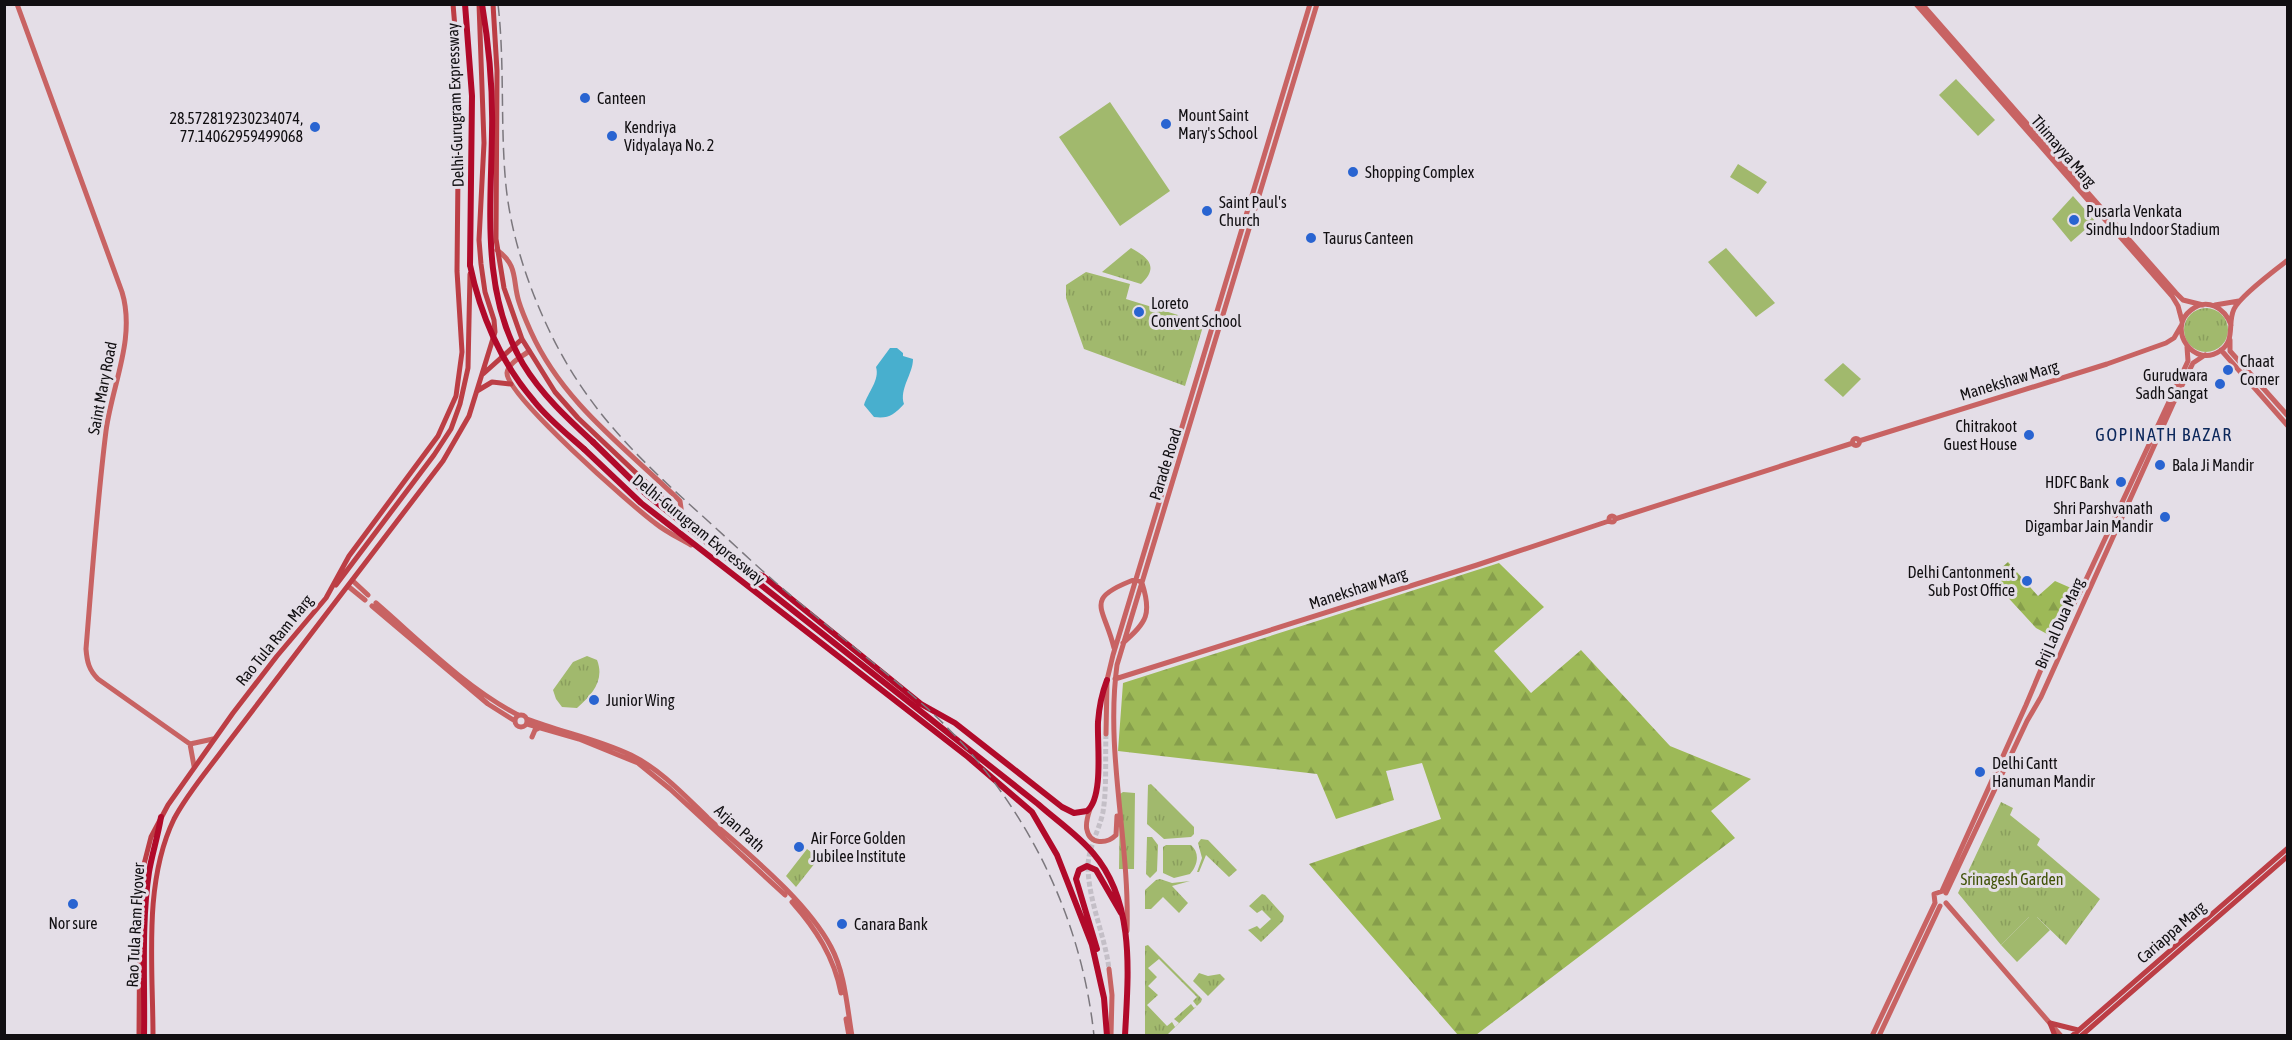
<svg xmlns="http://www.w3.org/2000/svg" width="2292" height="1040" font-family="'Asap Condensed',sans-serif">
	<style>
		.grass { fill: url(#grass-tufts); fill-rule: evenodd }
		.forest { fill: url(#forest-firs) }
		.garden { fill: #a1b96d }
		.water { fill: #48afce }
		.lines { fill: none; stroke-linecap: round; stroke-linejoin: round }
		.secondary-tunnel { stroke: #c4bfc7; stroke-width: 5; stroke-dasharray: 5 2.5; stroke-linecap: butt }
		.secondary { stroke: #c86363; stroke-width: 5 }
		.primary { stroke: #bc3e45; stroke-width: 5 }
		.highway { stroke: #b10a2a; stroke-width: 6 }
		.rail { stroke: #7b777d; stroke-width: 1.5; stroke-dasharray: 12 6; stroke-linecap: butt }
		.highway-bridge { stroke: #b10a2a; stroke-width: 6 }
		.poi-dot { fill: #2964d1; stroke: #e4dee7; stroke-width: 2 }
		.labels { text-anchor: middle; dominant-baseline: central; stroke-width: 6; stroke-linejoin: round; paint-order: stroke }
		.poi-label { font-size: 16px; fill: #110f12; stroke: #e4dee7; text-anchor: start }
		.street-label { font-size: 16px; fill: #110f12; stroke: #e4dee7 }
		.park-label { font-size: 16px; fill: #405207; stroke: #e4dee7 }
		.neighbourhood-label { font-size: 18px; letter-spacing: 1.5px; fill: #0b275b; stroke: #e4dee7 }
	</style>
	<defs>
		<pattern id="grass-tufts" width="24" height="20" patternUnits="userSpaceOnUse" patternTransform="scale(1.5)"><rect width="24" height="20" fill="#a1b96d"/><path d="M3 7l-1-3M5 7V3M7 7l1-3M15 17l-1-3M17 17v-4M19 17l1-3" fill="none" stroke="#8a9e5d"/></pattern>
		<pattern id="forest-firs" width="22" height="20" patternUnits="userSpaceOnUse" patternTransform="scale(1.5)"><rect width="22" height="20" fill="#9db957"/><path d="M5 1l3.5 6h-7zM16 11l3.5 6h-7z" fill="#869e4b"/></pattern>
	</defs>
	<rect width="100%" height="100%" fill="#e4dee7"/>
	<path class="grass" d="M1131,248C1149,258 1159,267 1141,284L1102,272Z
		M1086,272L1130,284L1126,299L1204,323L1185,386L1084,349L1066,298V285Z
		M2184 330a22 22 0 1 1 44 0a22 22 0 1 1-44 0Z
		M587,656L597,660C605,680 592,695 577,708L562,707L556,699L553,690L573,662Z
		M1151,784L1194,827V834L1191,837L1164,839L1147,824L1148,785Z
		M1123,792L1135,793L1134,869H1119L1120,794Z
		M2001,802L2013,808L2010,815L2040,839L2037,845L2100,899L2066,945L2037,917H2029L2001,945L1958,893Z
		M1147,837H1152L1158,845L1157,871L1150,878L1146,874Z
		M1201,839L1208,840L1237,870L1229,877L1206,855L1199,872H1197L1202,858L1198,843Z
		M1166,845H1191C1200,853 1198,865 1190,874L1174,878L1163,873V847Z
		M807,849L819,858L796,887L786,876Z
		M1160,879L1172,883L1190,881L1172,886L1188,903L1179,913L1163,897L1151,909H1145V890L1156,880Z
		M1262,894L1265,895L1284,916L1283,921L1261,942L1248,930L1257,926L1260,929L1271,919L1262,910L1257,913L1249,906Z
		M1148,945L1202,999L1201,1002L1167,1035H1145V946ZM1159,959L1197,997L1193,1001L1197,1006L1194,1008L1191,1004L1174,1019L1179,1023L1175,1027L1172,1022L1167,1026L1147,1005L1158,995L1148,986L1157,977L1148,968Z
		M1199,973L1208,976L1220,974L1225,979L1208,996L1193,981Z"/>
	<path class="forest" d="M2008,562L2038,596L2055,581L2071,588L2049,635L2036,628L1990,578Z
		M1499,563L1544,607L1494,651L1531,693L1581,650L1670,746L1751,779L1711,811L1735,838L1476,1035H1458L1309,864L1441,819L1422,763L1386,771L1394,800L1336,819L1317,774L1118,751L1123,683Z"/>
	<path class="garden" d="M1956,79L1995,120L1978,136L1939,95Z
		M1110,102L1170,191L1120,226L1059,137Z
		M1738,164L1767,182L1758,194L1730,177Z
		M2073,196L2095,221L2071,242L2052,219Z
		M1726,248L1775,303L1756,317L1708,262Z
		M1843,363L1861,379L1843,397L1824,380Z
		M2029,917H2037L2050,930L2017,962L2001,945Z"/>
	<path class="water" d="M890,348H897L903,353V356L913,359C913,374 899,389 904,404C894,415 888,419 874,417L864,405C868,392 880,380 876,367Z"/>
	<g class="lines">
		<path class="secondary-tunnel" d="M1106,734C1105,760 1107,787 1103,812C1099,831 1089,846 1088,865C1088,901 1105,935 1109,969"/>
		<path class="secondary" d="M17,4L122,292C136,338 112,385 106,431C97,503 92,576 86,649C87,662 89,670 98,679L190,744L194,766
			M1916,4L2172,296L2178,306L2182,321
			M1922,4L2176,293L2183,300L2203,305
			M497,250C519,266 512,280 519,302C522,312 527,323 531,332C562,401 623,446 676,497L680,501L682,515
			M2215,305L2239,301
			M2231,325C2225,308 2207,297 2191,310C2166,329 2194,369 2220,351C2236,340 2227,324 2234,309C2240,296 2275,270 2288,260
			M2230,340V351L2288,416
			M2221,350L2288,426
			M529,351C522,357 508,363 507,373C507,396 632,506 655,523C666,532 679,538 691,545
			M1852.5 442a3.5 3.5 0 1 1 7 0a3.5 3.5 0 1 1-7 0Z
			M1859,441L2107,364L2166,343L2174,338L2181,326
			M1609 519a3 3 0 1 1 6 0a3 3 0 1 1-6 0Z
			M1615,519L1853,443
			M353,581L368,595
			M349,587L365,600
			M376,603C421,642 465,687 518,715
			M372,606L488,704L515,721
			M1114,648C1104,606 1082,599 1136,579L1142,583C1152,614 1147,622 1123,643
			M1115,679L1477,565L1609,521
			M515 721a6 6 0 1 1 12 0a6 6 0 1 1-12 0Z
			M527,719C561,732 598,739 631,755C660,769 685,796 708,818C748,854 806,900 831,947C845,973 847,1007 852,1036
			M527,724L579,739L638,763L670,789L785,895
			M1106,734L1107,680L1113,655L1310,4
			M532,737L535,730L539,728
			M190,744L213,739
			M1090,809C1088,815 1085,824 1087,830C1090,845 1107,844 1116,835L1117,816
			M1942,891L2026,705L2045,660L2083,586L2188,361L2187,347
			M1946,893L2027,721L2041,697L2173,404L2193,363L2205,355
			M792,902C816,929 834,957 841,993
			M1935,903L1934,894L1943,891
			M1946,903L2061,1036
			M1127,931C1130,842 1105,753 1117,665L1317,4
			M1109,969L1112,995L1111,1036
			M846,1019L849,1036
			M1872,1036L1935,903
			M1879,1036L1940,906"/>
		<path class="primary" d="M493,4L497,71L496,239L504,288L522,339L555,392L578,418L706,539
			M483,374L522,339
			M477,391L492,382L511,384
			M336,585L434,455L451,429L460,404L468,368L470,274
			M2050,1023L2078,1030
			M2050,1023L2055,1036
			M139,1036L140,893L142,872L151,837L168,805L233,713L277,656L326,598L349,556L438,436L456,396L462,352L457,271L459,76L453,4
			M153,1036C153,966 143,883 174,819C187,794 207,771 224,748L443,461L469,416L495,332L494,320L485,292L481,264L479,240L484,143L479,4
			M2072,1036L2288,848
			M2081,1036L2288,856"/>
		<path class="highway" d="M465,4L472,96L470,265
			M593,442L647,495L1038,804C1056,820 1078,835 1093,853C1136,903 1128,975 1125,1036
			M584,449L641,503L968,757L1032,812L1057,855L1092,945L1104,998L1107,1036
			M744,568L763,576L921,704L955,723L1062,807L1074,813L1087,811C1104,797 1097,743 1098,722C1099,708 1102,693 1107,680
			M1097,949L1076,879L1079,870L1087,866L1096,870L1121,913
			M144,1036C145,982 141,925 149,872C152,854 158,836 161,817"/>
		<path class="rail" d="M498,4C505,65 500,126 506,186C511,235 528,286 549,330C588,412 641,461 708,521C739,549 769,578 801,604C843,639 886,672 927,708C1020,793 1081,910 1094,1036"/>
		<path class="highway-bridge" d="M482,4C489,46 493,89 492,132C491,210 481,293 523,364C541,394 567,418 593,442
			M470,265C480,314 501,363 534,401C548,419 567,434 584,449"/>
	</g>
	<g class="poi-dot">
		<circle cx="585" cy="98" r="6"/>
		<circle cx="1166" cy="124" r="6"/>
		<circle cx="315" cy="127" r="6"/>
		<circle cx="612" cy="136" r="6"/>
		<circle cx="1353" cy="172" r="6"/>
		<circle cx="1207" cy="211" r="6"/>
		<circle cx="2074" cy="220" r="6"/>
		<circle cx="1311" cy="238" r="6"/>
		<circle cx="1139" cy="312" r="6"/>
		<circle cx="2228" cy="370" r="6"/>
		<circle cx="2220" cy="384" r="6"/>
		<circle cx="2029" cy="435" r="6"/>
		<circle cx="2160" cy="465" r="6"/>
		<circle cx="2121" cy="482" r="6"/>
		<circle cx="2165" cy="517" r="6"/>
		<circle cx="2027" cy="581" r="6"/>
		<circle cx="594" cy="700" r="6"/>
		<circle cx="1980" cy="772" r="6"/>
		<circle cx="799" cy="847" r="6"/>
		<circle cx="73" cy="904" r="6"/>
		<circle cx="842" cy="924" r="6"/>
	</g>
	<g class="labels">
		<g class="poi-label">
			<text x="597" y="98">Canteen</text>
			<text x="1178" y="115">Mount Saint<tspan x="1178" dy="18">Mary's School</tspan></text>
			<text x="303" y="118" text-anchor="end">28.572819230234074,<tspan x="303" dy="18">77.14062959499068</tspan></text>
			<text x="624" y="127">Kendriya<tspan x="624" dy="18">Vidyalaya No. 2</tspan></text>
			<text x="1365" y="172">Shopping Complex</text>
			<text x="1219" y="202">Saint Paul's<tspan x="1219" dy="18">Church</tspan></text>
			<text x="2086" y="211">Pusarla Venkata<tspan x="2086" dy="18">Sindhu Indoor Stadium</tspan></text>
			<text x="1323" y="238">Taurus Canteen</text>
			<text x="1151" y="303">Loreto<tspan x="1151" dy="18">Convent School</tspan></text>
			<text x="2240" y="361">Chaat<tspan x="2240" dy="18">Corner</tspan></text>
			<text x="2208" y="375" text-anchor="end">Gurudwara<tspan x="2208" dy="18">Sadh Sangat</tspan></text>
			<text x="2017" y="426" text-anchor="end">Chitrakoot<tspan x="2017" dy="18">Guest House</tspan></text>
			<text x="2172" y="465">Bala Ji Mandir</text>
			<text x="2109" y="482" text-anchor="end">HDFC Bank</text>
			<text x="2153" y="508" text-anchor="end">Shri Parshvanath<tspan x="2153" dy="18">Digambar Jain Mandir</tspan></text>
			<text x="2015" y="572" text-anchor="end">Delhi Cantonment<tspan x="2015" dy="18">Sub Post Office</tspan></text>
			<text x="606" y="700">Junior Wing</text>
			<text x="1992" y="763">Delhi Cantt<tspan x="1992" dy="18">Hanuman Mandir</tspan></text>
			<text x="811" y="838">Air Force Golden<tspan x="811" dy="18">Jubilee Institute</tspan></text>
			<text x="73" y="923" text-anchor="middle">Nor sure</text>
			<text x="854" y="924">Canara Bank</text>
		</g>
		<g class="street-label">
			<text transform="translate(455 105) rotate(-92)">Delhi-Gurugram Expressway</text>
			<text transform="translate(2064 151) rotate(49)">Thimayya Marg</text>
			<text transform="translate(2009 380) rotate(-17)">Manekshaw Marg</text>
			<text transform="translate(102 388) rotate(-79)">Saint Mary Road</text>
			<text transform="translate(1165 464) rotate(-73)">Parade Road</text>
			<text transform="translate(699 529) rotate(39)">Delhi-Gurugram Expressway</text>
			<text transform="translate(1358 588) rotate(-18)">Manekshaw Marg</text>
			<text transform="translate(2059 623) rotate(-66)">Brij Lal Dua Marg</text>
			<text transform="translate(274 640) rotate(-51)">Rao Tula Ram Marg</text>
			<text transform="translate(740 828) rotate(42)">Arjan Path</text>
			<text transform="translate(135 925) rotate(-87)">Rao Tula Ram Flyover</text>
			<text transform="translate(2171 932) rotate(-41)">Cariappa Marg</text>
		</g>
		<g class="park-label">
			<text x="2012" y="879">Srinagesh Garden</text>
		</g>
		<g class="neighbourhood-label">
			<text x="2164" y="434">GOPINATH BAZAR</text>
		</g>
	</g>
	<rect width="2292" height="1040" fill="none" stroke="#110f12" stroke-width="12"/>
</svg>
